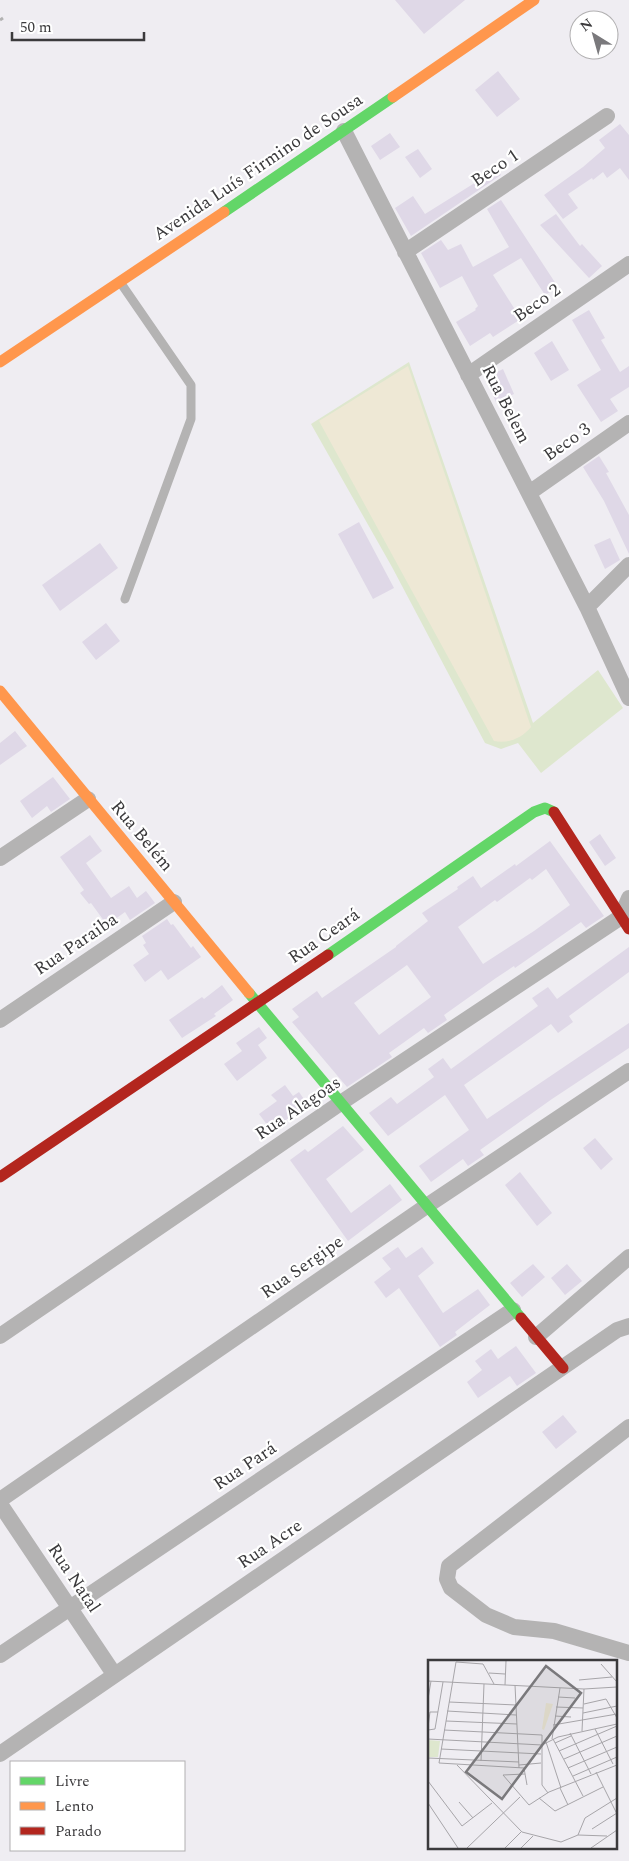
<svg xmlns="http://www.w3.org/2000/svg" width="629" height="1861" font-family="Spectral,serif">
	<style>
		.green { fill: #dee7ce }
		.sand { fill: #eee8d5 }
		.building { fill: #dfd8e7; fill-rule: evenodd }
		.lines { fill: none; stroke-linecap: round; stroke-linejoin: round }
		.path { stroke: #b2b2b2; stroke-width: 3; stroke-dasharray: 5 2.5; stroke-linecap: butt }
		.lane { stroke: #b4b3b3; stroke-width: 9 }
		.street { stroke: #b4b3b3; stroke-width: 16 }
		.fast { stroke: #63d668; stroke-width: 11 }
		.slow { stroke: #ff974d; stroke-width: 11 }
		.jam { stroke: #b3261e; stroke-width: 11 }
		.labels { text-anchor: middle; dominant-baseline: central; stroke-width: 4.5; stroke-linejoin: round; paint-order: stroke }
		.street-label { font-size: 18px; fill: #3b3a3c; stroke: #fff }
		.inset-road { fill: none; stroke: #a7a5a9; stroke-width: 1 }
		.view { fill: #7a797c; fill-opacity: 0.15; stroke: #7a797c; stroke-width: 2.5 }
		.inset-edge { fill: none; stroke: #3b3a3c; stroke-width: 2.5 }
	</style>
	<rect width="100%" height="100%" fill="#efedf2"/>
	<path class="green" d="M409,362L533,723L598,670L623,708L541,773L518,743L501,749L485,743L392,567L311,424Z"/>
	<path class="sand" d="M408,366L531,727C522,738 508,744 494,741L319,421Z"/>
	<path class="building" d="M395,0H465L424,34Z
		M498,71L520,99L497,117L475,90Z
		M620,124L629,135V180L620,168L607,178L603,172L593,180L592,178L568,194L578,208L563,219L544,195L583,167L605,148L599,140Z
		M390,133L400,147L380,160L371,146Z
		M418,149L432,169L420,178L405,157Z
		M497,169L501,175L411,236L395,208L413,196L425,214Z
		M501,200L558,287L545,295L521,258L496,273L493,275L521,319L493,337L490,333L470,346L456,322L476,310L475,309L478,306L462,276L440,288L421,253L441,240L448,250L461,244L473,267L509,247L487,209Z
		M556,214L580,246L582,244L602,266L589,278L540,225Z
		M589,310L605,338L601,340L620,372L629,366V387L610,399L618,411L601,422L577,385L601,370L572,320Z
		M552,341L569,370L551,381L534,353Z
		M503,369L514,394L496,402L485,378Z
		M599,456L609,472L606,473L629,515V554L604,501L583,467Z
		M359,522L394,588L373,599L338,534Z
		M610,538L620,560L605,569L594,545Z
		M100,543L118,568L60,611L42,585Z
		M106,623L120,641L96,660L82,642Z
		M15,731L27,746L0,765V743Z
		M53,777L70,799L51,812L47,806L32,818L20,801Z
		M600,834L616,858L605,866L589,842Z
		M90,835L102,851L86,863L111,898L129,886L137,898L146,891L155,903L130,920L125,912L107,925L91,903L89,904L80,893L84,890L60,857Z
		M550,841L604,916L586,928L581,922L515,968L514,966L496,978L444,1015L447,1020L428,1033L424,1028L389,1053L392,1057L347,1087L292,1022L299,1017L292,1009L317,991L322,998L396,947V946L428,921L422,913L458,889L457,887L473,876L481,888L515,864L516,866ZM546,869L570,905L534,931L483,964L458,927L495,900L497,902L530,878L532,880ZM407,965L431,997L379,1035L354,1003Z
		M167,919L171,925L173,924L191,948L193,946L201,957L168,980L161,970L145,982L133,965L149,954L143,945L146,943L142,936Z
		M629,947V972L569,1016L573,1022L558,1033L551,1024L464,1085L487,1119L629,1023V1048L552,1099L480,1150L484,1155L468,1166L463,1159L431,1182L419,1166L469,1130L445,1095L388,1136L369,1113L391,1097L397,1104L434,1077L428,1069L443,1058L451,1069L538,1006L532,998L548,987L557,999Z
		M222,985L233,1000L214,1014L216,1016L182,1038L169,1020L202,997L204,999Z
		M259,1027L267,1038L258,1045L267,1058L237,1081L224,1064L242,1051L236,1043Z
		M285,1085L293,1096L299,1092L308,1105L271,1130L259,1114L277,1101L271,1095Z
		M343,1126L364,1150L326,1179L351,1213L390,1184L402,1200L348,1241L290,1160L305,1149L308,1152Z
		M595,1138L613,1159L601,1170L583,1148Z
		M520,1172L552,1213L537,1226L505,1185Z
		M398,1247L406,1258L422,1247L434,1263L418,1276L443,1313L478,1289L490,1305L455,1332L457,1335L440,1347L399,1288L386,1298L374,1282L391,1269L382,1258Z
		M533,1264L545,1277L522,1297L510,1283Z
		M567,1264L582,1281L565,1295L551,1278Z
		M516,1346L536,1373L517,1386L510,1376L478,1398L467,1382L482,1370L475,1361L491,1349L498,1359Z
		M563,1415L577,1432L556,1449L542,1432Z"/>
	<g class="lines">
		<path class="path" d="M0,20L3,18"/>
		<path class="lane" d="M120,282L191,385V419L125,599"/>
		<path class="street" d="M344,131L587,607L629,698
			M405,252L607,116
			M468,375L629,264
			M529,493L629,423
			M587,607L629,565
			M0,858L88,799
			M0,1020L174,902
			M0,1336L342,1102L621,917L629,898
			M536,1337L629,1257
			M629,1427L449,1566L447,1579L451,1588L486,1615L514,1627L554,1631L629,1653
			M0,1500L428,1205L629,1071
			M0,1504L114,1674
			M0,1655L513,1310
			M0,1754L617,1330L629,1326"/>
		<path class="fast" d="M224,212L393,97
			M328,955L534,812L545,808L554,812
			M249,993L521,1318"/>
		<path class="slow" d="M393,97L534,0
			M0,362L224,212
			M0,691L249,993"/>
		<path class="jam" d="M554,812L629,929
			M0,1177L328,955
			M521,1318L563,1368"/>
	</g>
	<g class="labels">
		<g class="street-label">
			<text transform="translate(258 167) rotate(-34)">Avenida Luís Firmino de Sousa</text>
			<text transform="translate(495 168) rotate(-34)">Beco 1</text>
			<text transform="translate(537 303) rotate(-35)">Beco 2</text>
			<text transform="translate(506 404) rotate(63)">Rua Belem</text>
			<text transform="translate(567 442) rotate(-35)">Beco 3</text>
			<text transform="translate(142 836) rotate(50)">Rua Belém</text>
			<text transform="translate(324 936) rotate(-35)">Rua Ceará</text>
			<text transform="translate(76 944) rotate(-34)">Rua Paraiba</text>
			<text transform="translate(298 1108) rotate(-34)">Rua Alagoas</text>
			<text transform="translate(302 1267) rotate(-35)">Rua Sergipe</text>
			<text transform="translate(245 1466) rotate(-34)">Rua Pará</text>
			<text transform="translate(270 1544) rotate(-34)">Rua Acre</text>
			<text transform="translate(74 1578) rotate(56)">Rua Natal</text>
		</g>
	</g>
	<g transform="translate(428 1660)">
		<rect width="189" height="189" fill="#efedf2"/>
		<path d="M0,80L12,81L10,97H0Z" fill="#dee7ce"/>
		<path d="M118,43L125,44L116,70L114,69Z" fill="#eee8d5"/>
		<path class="inset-road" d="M173,4L189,22M61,13L77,14M151,20L184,17M0,21L156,29L189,27M66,24L55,4L28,2L11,103L96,108L99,125M77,25L78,1M87,25L91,108M130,37L147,38M0,39L3,21M21,42L88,45M156,44L178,39L189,58M128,47L155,48M19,51L88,55M155,53L189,46M127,56L143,57M18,61L89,64M125,65L189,54M0,67L2,52H10M167,69L185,104M0,70L7,69L15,22M16,70L114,75V125L120,133M154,71L156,29M142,73L163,114M0,79L114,85M124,79L132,28M125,79L155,136M118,82L133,128M127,83L143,76M114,85L130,77L189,64M13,89L113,94M131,91L189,66M0,98L91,102M136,99L189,76M53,101L56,24M29,105L94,172L133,182L150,175L179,176M91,105L113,103M140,108L189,87M168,112L189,154M97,114L75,115L101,145L121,132L189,105M145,116L189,97M0,121L34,166L64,143M132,128L140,145M111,138L127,151L175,127M31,142L45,158M0,143L30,188M164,169L189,153M150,175L157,158L189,138M39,188L92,137M77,188L93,172M93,188L105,176M163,188L189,170"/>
		<path class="view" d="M118,6L153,33L74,139L38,112Z"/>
		<rect width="189" height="189" class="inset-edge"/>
	</g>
	<rect x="10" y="1761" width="175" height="90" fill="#ffffff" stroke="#b1b0b1"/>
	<rect x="20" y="1777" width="25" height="8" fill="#63d668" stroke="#b1b0b1"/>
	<text x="55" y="1786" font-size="15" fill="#3b3a3c">Livre</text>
	<rect x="20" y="1802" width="25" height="8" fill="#ff974d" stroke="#b1b0b1"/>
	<text x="55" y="1811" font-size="15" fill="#3b3a3c">Lento</text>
	<rect x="20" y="1827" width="25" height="8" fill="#b3261e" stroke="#b1b0b1"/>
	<text x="55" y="1836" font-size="15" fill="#3b3a3c">Parado</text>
	<g transform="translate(594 35) rotate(323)"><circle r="24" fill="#ffffff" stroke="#b1b0b1"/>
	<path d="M0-4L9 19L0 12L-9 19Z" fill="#7a797c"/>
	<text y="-8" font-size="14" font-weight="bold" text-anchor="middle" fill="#3b3a3c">N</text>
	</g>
	<path d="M12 32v8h132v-8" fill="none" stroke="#3b3a3c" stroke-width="2.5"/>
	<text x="20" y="32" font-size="15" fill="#3b3a3c" stroke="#ffffff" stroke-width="4" paint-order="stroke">50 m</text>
</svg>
